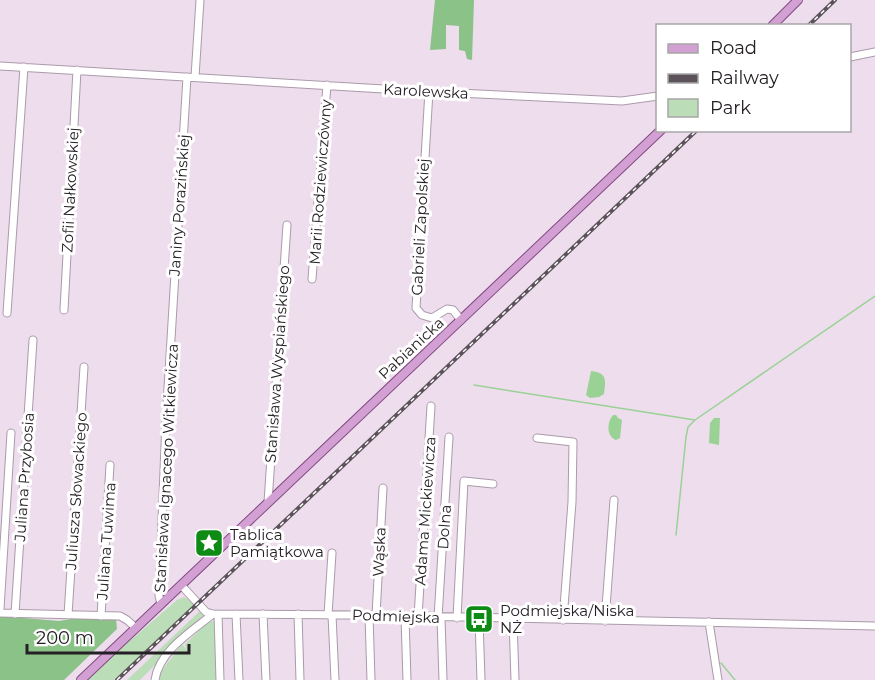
<svg xmlns="http://www.w3.org/2000/svg" width="875" height="680" font-family="Montserrat,sans-serif">
	<style>
		.green { fill: #bbdeb8 }
		.forest { fill: #8bc287 }
		.water { fill: #9ad296 }
		.lines { fill: none; stroke-linecap: round; stroke-linejoin: round }
		.stream { stroke: #9ad296; stroke-width: 1.5 }
		.minor-casing { stroke: #aa9baa; stroke-width: 9 }
		.major-casing { stroke: #834a83; stroke-width: 10 }
		.minor { stroke: #fff; stroke-width: 7 }
		.major { stroke: #d3a0d3; stroke-width: 8 }
		.rail-casing { stroke: #5b525a; stroke-width: 4 }
		.rail { stroke: #fff; stroke-width: 1.5; stroke-dasharray: 4.5; stroke-linecap: butt }
		.labels { text-anchor: middle; dominant-baseline: central; stroke-width: 6; stroke-linejoin: round; paint-order: stroke }
		.street-label { font-size: 15px; fill: #252025; stroke: #fff }
		.poi-label { font-size: 15px; fill: #252025; stroke: #fff; text-anchor: start }
	</style>
	<rect width="100%" height="100%" fill="#eedded"/>
	<path class="green" d="M184,597L195,604L114,680H86L124,644L125,645L177,600Z
		M201,610L204,614L201,619L140,680H127Z
		M215,620L218,680H160V673L182,644L186,649L185,644L206,624Z"/>
	<path class="forest" d="M435,0H474L472,60L467,59L465,51L459,50V26L446,25V49L430,50Z
		M0,616L59,621L77,618L116,619L117,629L64,680H0Z"/>
	<path class="water" d="M591,371C607,373 606,379 604,394L599,397L590,398L586,395Z
		M613,415H616L618,418L622,420L620,438L616,440C606,436 607,422 613,415Z
		M714,418H720L719,445L709,443L710,423Z"/>
	<g class="lines">
		<path class="stream" d="M474,385L695,420L875,296
			M676,535L686,437L688,427L695,420
			M721,663L735,680"/>
		<g class="minor-casing">
			<path id="minor" d="M850,57L875,52
				M0,66L417,91L622,101L658,96
				M195,77L200,0
				M429,91L416,308L422,315L432,318L447,309L453,310L461,320
				M312,279L327,85
				M64,310L77,70
				M7,313L24,67
				M537,438L573,442L572,502L563,620
				M268,502L287,225
				M181,585L206,612L213,614L369,615L875,626
				M161,604L159,596L166,421L187,77
				M0,609L11,433
				M0,613L120,616L127,620L136,628
				M15,614L33,340
				M218,614L220,680
				M236,614L239,680
				M263,614L266,680
				M298,614L300,680
				M68,615L84,367
				M328,615L332,553
				M332,615L335,680
				M369,615L371,680
				M376,615L383,488
				M101,616L110,465
				M405,617L407,680
				M418,617L431,406
				M438,618L449,437
				M441,618L443,680
				M457,618L464,481L493,484
				M479,619L481,680
				M513,619L515,680
				M605,621L614,500
				M709,622L718,680
				M155,680C159,651 192,631 213,614"/>
		</g>
		<g class="major-casing">
			<path id="major" d="M772,26L798,0
				M81,680L661,130"/>
		</g>
		<use href="#minor" class="minor"/>
		<use href="#major" class="major"/>
		<g class="rail-casing">
			<path id="rail" d="M808,26L835,0
				M117,680L697,130"/>
		</g>
		<use href="#rail" class="rail"/>
	</g>
	<defs>
		<g id="sight-square" transform="scale(1.5)"><rect x="-9" y="-9" width="18" height="18" rx="4" fill="#0d8b15" stroke="#fff"/><path d="M0-6L1.8-2.2L6-1.7L2.9 1.2L3.7 5.4L0 3.3L-3.7 5.4L-2.9 1.2L-6-1.7L-1.8-2.2Z" fill="#fff"/></g>
		<g id="bus-square" transform="scale(1.5)"><rect x="-9" y="-9" width="18" height="18" rx="4" fill="#0d8b15" stroke="#fff"/><path d="M-5-6H5V4H4V6H2V4H-2V6H-4V4H-5ZM-3.5-4V0h7V-4ZM-3.5 1.2v1.5H-2V1.2ZM2 1.2v1.5H3.5V1.2Z" fill="#fff"/></g>
	</defs>
	<g fill-rule="evenodd">
		<use href="#sight-square" x="209" y="543"/>
		<use href="#bus-square" x="479" y="619"/>
	</g>
	<g class="labels">
		<g class="street-label">
			<text transform="translate(426 91) rotate(3)">Karolewska</text>
			<text transform="translate(320 182) rotate(-86)">Marii Rodziewiczówny</text>
			<text transform="translate(70 190) rotate(-87)">Zofii Nałkowskiej</text>
			<text transform="translate(179 205) rotate(-86)">Janiny Porazińskiej</text>
			<text transform="translate(420 227) rotate(-87)">Gabrieli Zapolskiej</text>
			<text transform="translate(411 348) rotate(-43)">Pabianicka</text>
			<text transform="translate(277 364) rotate(-86)">Stanisława Wyspiańskiego</text>
			<text transform="translate(166 468) rotate(-87)">Stanisława Ignacego Witkiewicza</text>
			<text transform="translate(24 477) rotate(-86)">Juliana Przybosia</text>
			<text transform="translate(76 491) rotate(-86)">Juliusza Słowackiego</text>
			<text transform="translate(425 511) rotate(-86)">Adama Mickiewicza</text>
			<text transform="translate(444 527) rotate(-86)">Dolna</text>
			<text transform="translate(106 541) rotate(-86)">Juliana Tuwima</text>
			<text transform="translate(379 552) rotate(-87)">Wąska</text>
			<text transform="translate(396 616) rotate(2)">Podmiejska</text>
		</g>
		<g class="poi-label">
			<text x="230" y="534">Tablica<tspan x="230" dy="17">Pamiątkowa</tspan></text>
			<text x="500" y="610">Podmiejska/Niska<tspan x="500" dy="17">NŻ</tspan></text>
		</g>
	</g>
	<rect x="656" y="24" width="195" height="108" fill="#ffffff" stroke="#a8a6a8" stroke-width="1.5"/>
	<rect x="668" y="44" width="30" height="9" fill="#d3a0d3" stroke="#a8a6a8" stroke-width="1.5"/>
	<text x="710" y="54" font-size="18" fill="#252025">Road</text>
	<rect x="668" y="74" width="30" height="9" fill="#5b525a" stroke="#a8a6a8" stroke-width="1.5"/>
	<text x="710" y="84" font-size="18" fill="#252025">Railway</text>
	<rect x="668" y="99" width="30" height="18" fill="#bbdeb8" stroke="#a8a6a8" stroke-width="1.5"/>
	<text x="710" y="114" font-size="18" fill="#252025">Park</text>
	<path d="M27 644v9h162v-9" fill="none" stroke="#252025" stroke-width="3"/>
	<text x="36" y="644" font-size="18" fill="#252025" stroke="#ffffff" stroke-width="4.5" paint-order="stroke">200 m</text>
</svg>
